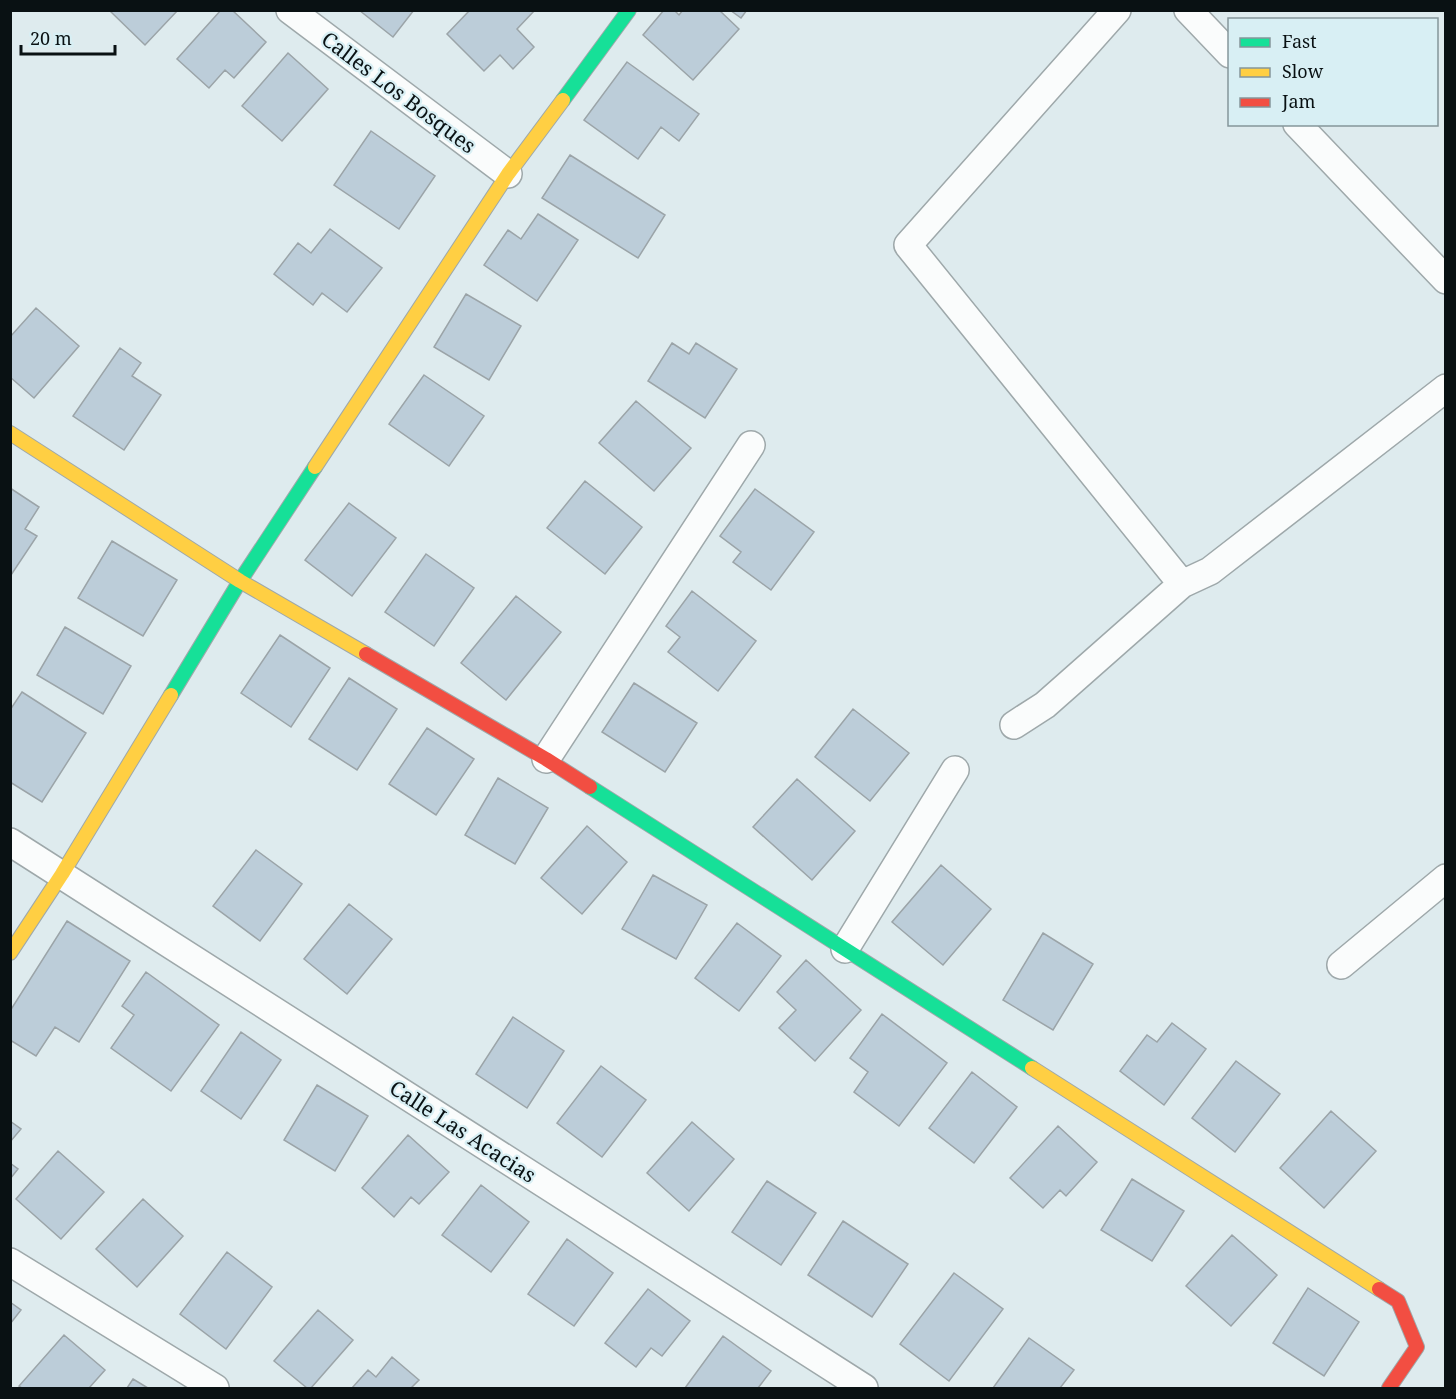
<svg xmlns="http://www.w3.org/2000/svg" width="1456" height="1399" font-family="'Noto Serif',serif">
	<style>
		.building { fill: #bccdd9; stroke: #9ba4a8; stroke-width: 1.5 }
		.lines { fill: none; stroke-linecap: round; stroke-linejoin: round }
		.street-casing { stroke: #9ea8aa; stroke-width: 30 }
		.fast-casing { stroke: #9ea8aa; stroke-width: 16 }
		.slow-casing { stroke: #9ea8aa; stroke-width: 16 }
		.jam-casing { stroke: #9ea8aa; stroke-width: 16 }
		.street { stroke: #fafcfc; stroke-width: 27 }
		.fast { stroke: #16e098; stroke-width: 14 }
		.slow { stroke: #ffcf43; stroke-width: 14 }
		.jam { stroke: #f24e42; stroke-width: 14 }
		.labels { text-anchor: middle; dominant-baseline: central; stroke-width: 4.5; stroke-linejoin: round; paint-order: stroke }
		.street-label { font-size: 21px; fill: #091113; stroke: #d8eff4 }
	</style>
	<rect width="100%" height="100%" fill="#deebee"/>
	<path class="building" d="M109,10H178L145,45Z
		M221,10H232L266,42L234,78L225,70L209,88L177,59Z
		M359,10H414L393,37Z
		M470,10H535L517,29L534,47L513,69L500,55L484,71L447,34Z
		M664,10H674L679,15L683,10H719L739,29L693,80L643,35Z
		M730,10H747L741,18Z
		M288,53L328,89L282,141L242,106Z
		M627,62L699,114L679,141L661,127L638,159L584,120Z
		M371,131L435,176L399,229L334,185Z
		M570,155L665,215L638,258L542,198Z
		M538,214L578,240L537,301L484,265L508,230L521,239Z
		M330,229L382,268L347,312L322,293L313,305L274,274L298,243L311,253Z
		M466,294L521,326L489,380L434,347Z
		M36,308L79,346L34,398L10,377V337Z
		M672,343L689,354L696,343L737,369L705,418L648,381Z
		M120,348L141,363L132,376L161,395L124,450L73,416Z
		M424,375L484,416L449,466L389,424Z
		M636,401L691,448L654,491L599,443Z
		M585,481L642,527L605,574L547,528Z
		M10,488L39,507L25,529L37,536L11,575Z
		M755,489L814,532L771,590L733,562L741,552L720,536Z
		M349,503L396,538L352,596L305,560Z
		M112,541L177,580L143,636L78,598Z
		M426,554L474,588L434,646L385,612Z
		M692,591L756,641L718,691L668,652L680,637L666,626Z
		M516,596L561,632L506,700L461,663Z
		M65,627L131,666L103,714L37,675Z
		M280,635L330,668L291,727L241,693Z
		M349,678L397,709L357,770L309,739Z
		M634,683L697,723L665,772L602,732Z
		M22,692L86,733L42,802L10,782V710Z
		M853,709L909,753L870,801L815,757Z
		M427,728L474,759L436,815L389,784Z
		M498,778L548,808L515,864L465,835Z
		M797,779L855,831L812,880L753,827Z
		M587,826L627,862L582,914L541,878Z
		M256,850L302,884L260,941L213,906Z
		M941,865L991,909L943,965L892,922Z
		M653,875L707,905L676,959L622,929Z
		M349,904L392,939L347,994L304,959Z
		M67,921L130,961L79,1042L55,1027L36,1056L10,1040V1011Z
		M737,923L781,956L739,1011L695,978Z
		M1043,933L1093,964L1053,1030L1003,1000Z
		M806,960L861,1010L815,1061L779,1028L796,1010L777,992Z
		M146,972L219,1025L171,1091L111,1048L134,1015L122,1006Z
		M882,1014L947,1063L899,1126L854,1092L868,1072L850,1058Z
		M513,1017L564,1051L527,1108L476,1074Z
		M1172,1023L1206,1049L1164,1105L1120,1071L1147,1035L1157,1042Z
		M241,1032L281,1060L241,1119L201,1091Z
		M1236,1061L1280,1094L1235,1152L1192,1118Z
		M601,1066L646,1100L602,1157L557,1123Z
		M972,1072L1017,1107L974,1163L929,1128Z
		M317,1085L368,1116L335,1171L284,1140Z
		M1331,1111L1376,1151L1324,1208L1280,1168Z
		M10,1121L21,1129L10,1142Z
		M692,1122L734,1159L689,1211L647,1173Z
		M1058,1126L1097,1162L1066,1196L1060,1190L1043,1208L1010,1178Z
		M408,1135L449,1172L419,1204L411,1197L394,1217L362,1188Z
		M58,1151L104,1192L61,1239L16,1199Z
		M10,1163L18,1169L10,1179Z
		M1132,1179L1184,1211L1152,1261L1101,1230Z
		M767,1181L816,1213L781,1265L732,1232Z
		M481,1185L529,1222L491,1272L442,1235Z
		M143,1199L183,1236L137,1287L96,1249Z
		M843,1221L908,1264L872,1317L808,1275Z
		M1232,1235L1277,1275L1231,1326L1186,1286Z
		M567,1239L613,1273L574,1326L528,1294Z
		M227,1252L272,1287L226,1349L180,1314Z
		M954,1273L1003,1309L949,1381L900,1344Z
		M1308,1288L1359,1322L1324,1376L1273,1343Z
		M648,1289L690,1321L662,1356L651,1348L636,1367L605,1343Z
		M10,1302L21,1310L10,1324Z
		M318,1310L353,1340L311,1388H307L274,1361Z
		M64,1335L105,1370L89,1388H22L19,1386Z
		M723,1336L771,1371L758,1388H685Z
		M1029,1338L1074,1370L1060,1388H993Z
		M392,1357L419,1380L411,1388H352L368,1370L376,1377Z
		M133,1379L148,1388H127Z"/>
	<g class="lines">
		<g class="street-casing">
			<path id="street" d="M290,10L508,174
				M1117,10L908,245L1182,584
				M1188,10L1230,54
				M1297,124L1446,280
				M1014,725L1045,705L1182,584L1210,571L1446,388
				M546,759L751,445
				M10,842L864,1388
				M845,949L955,770
				M1341,965L1446,878
				M10,1262L215,1388"/>
		</g>
		<g class="fast-casing">
			<path id="fast" d="M563,100L629,10
				M171,695L240,581L315,467
				M590,787L1032,1068"/>
		</g>
		<g class="slow-casing">
			<path id="slow" d="M10,433L240,581L366,654
				M315,467L508,174L563,100
				M10,953L62,874L171,695
				M1032,1068L1379,1289"/>
		</g>
		<g class="jam-casing">
			<path id="jam" d="M366,654L546,759L590,787
				M1379,1289L1398,1301L1417,1347L1389,1388"/>
		</g>
		<use href="#street" class="street"/>
		<use href="#fast" class="fast"/>
		<use href="#slow" class="slow"/>
		<use href="#jam" class="jam"/>
	</g>
	<g class="labels">
		<g class="street-label">
			<text transform="translate(399 92) rotate(37)">Calles Los Bosques</text>
			<text transform="translate(463 1131) rotate(33)">Calle Las Acacias</text>
		</g>
	</g>
	<rect width="1456" height="1399" fill="none" stroke="#091113" stroke-width="24"/>
	<rect x="1228" y="18" width="210" height="108" fill="#d8eff4" stroke="#85969a" stroke-width="1.5"/>
	<rect x="1240" y="38" width="30" height="9" fill="#16e098" stroke="#85969a" stroke-width="1.5"/>
	<text x="1282" y="48" font-size="18" fill="#091113">Fast</text>
	<rect x="1240" y="68" width="30" height="9" fill="#ffcf43" stroke="#85969a" stroke-width="1.5"/>
	<text x="1282" y="78" font-size="18" fill="#091113">Slow</text>
	<rect x="1240" y="98" width="30" height="9" fill="#f24e42" stroke="#85969a" stroke-width="1.5"/>
	<text x="1282" y="108" font-size="18" fill="#091113">Jam</text>
	<path d="M21 45v9h94v-9" fill="none" stroke="#091113" stroke-width="3"/>
	<text x="30" y="45" font-size="18" fill="#091113" stroke="#d8eff4" stroke-width="4.5" paint-order="stroke">20 m</text>
</svg>
